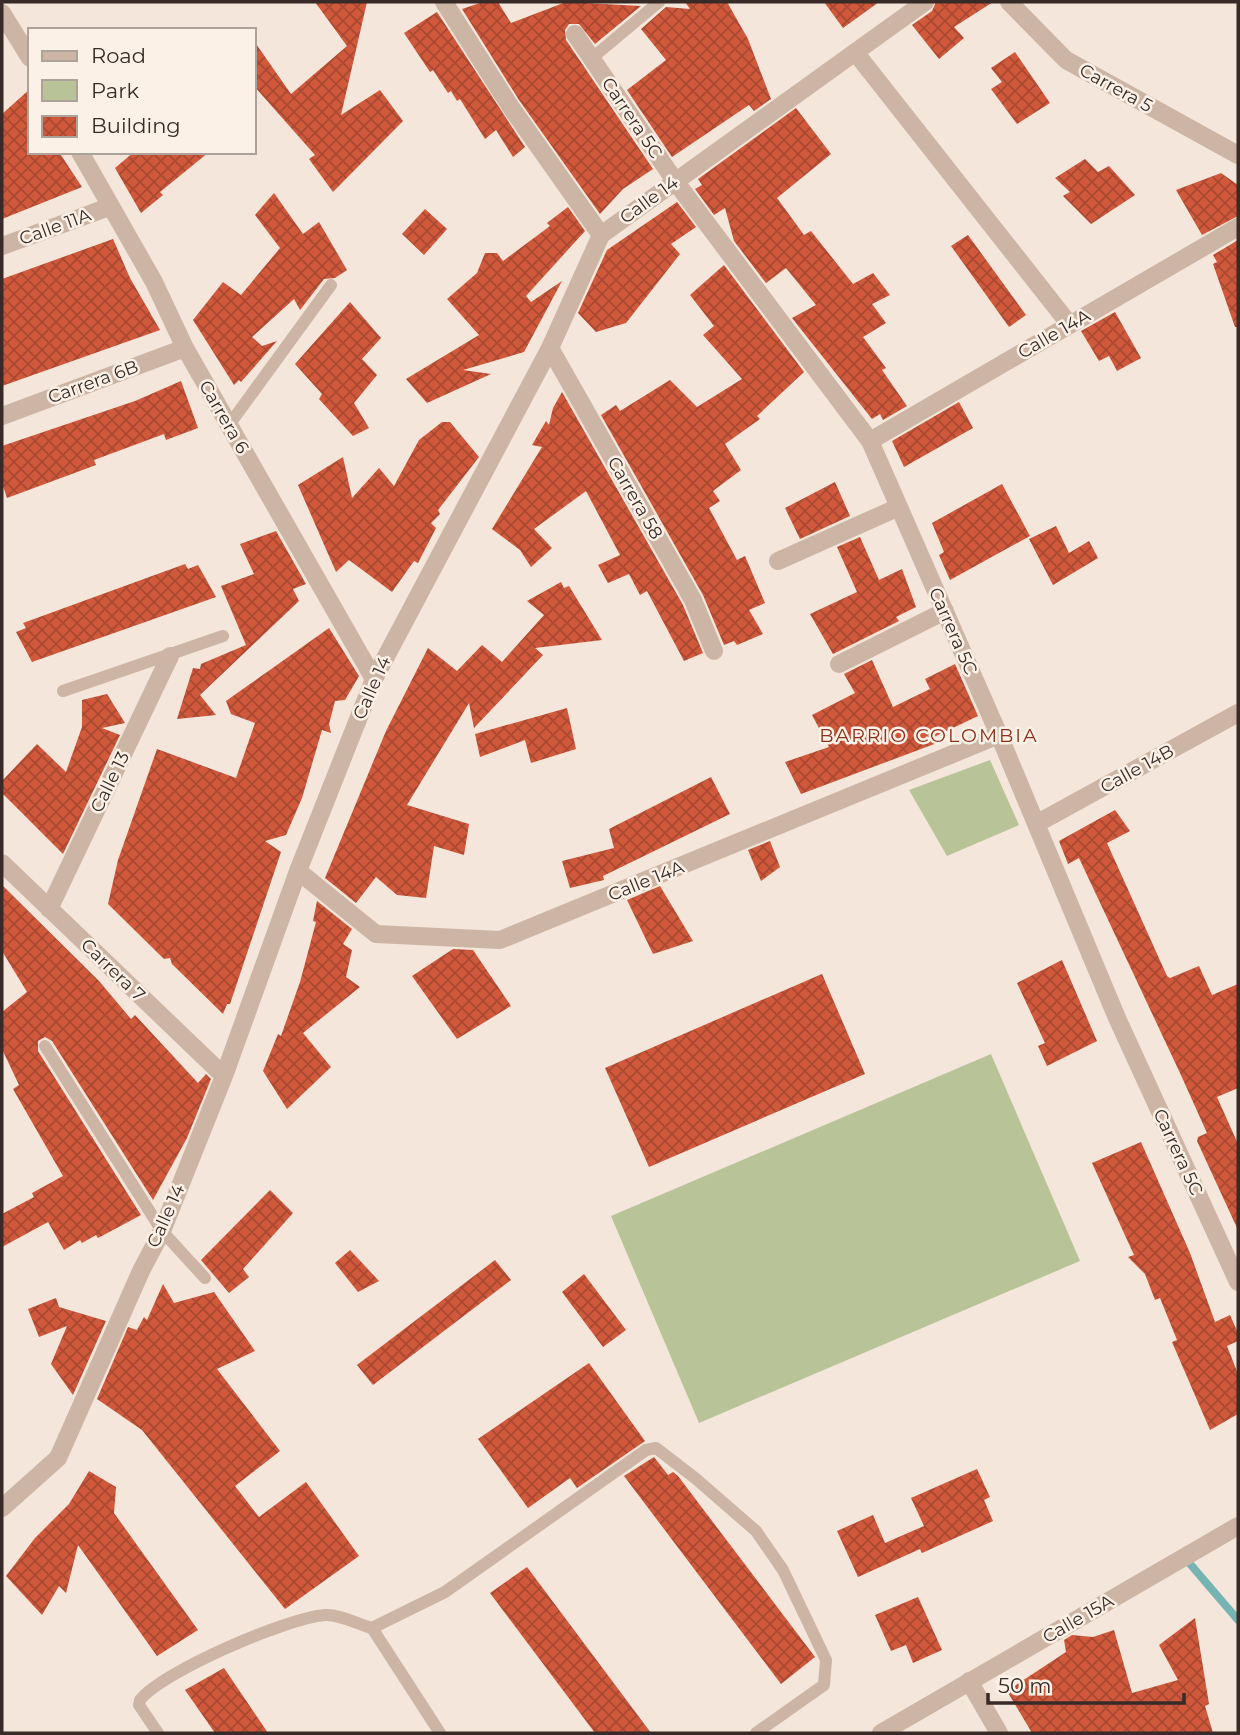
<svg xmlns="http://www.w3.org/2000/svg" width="1240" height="1735" font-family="Montserrat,sans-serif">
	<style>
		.green { fill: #b8c498 }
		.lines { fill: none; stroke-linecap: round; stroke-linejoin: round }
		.stream { stroke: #76b3b3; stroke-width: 8 }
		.building { fill: url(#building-cross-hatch) }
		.lane { stroke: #cdb5a5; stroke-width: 12 }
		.street { stroke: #cdb5a5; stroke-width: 18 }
		.labels { text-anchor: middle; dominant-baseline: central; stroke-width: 5; stroke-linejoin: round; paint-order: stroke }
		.street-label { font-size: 18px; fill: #382b27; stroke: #fbf1e7 }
		.neighbourhood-label { font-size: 19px; letter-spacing: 2px; fill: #8e2f19; stroke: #fbf1e7 }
	</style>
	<defs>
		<pattern id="building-cross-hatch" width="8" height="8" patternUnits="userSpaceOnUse" patternTransform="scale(1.75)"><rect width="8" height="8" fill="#d0583b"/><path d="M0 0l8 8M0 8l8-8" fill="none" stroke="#aa4932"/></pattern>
	</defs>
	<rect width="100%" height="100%" fill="#f4e6da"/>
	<path class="green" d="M990,760L1019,825L947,856L909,790Z
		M991,1054L1080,1261L699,1423L611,1216Z"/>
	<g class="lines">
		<path class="stream" d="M1185,1558L1238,1620"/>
	</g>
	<path class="building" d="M315,2H367L341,115L380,90L403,121L333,192L309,159L315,155L254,86V41L291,94L347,46Z
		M483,2H498L511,23L566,2L641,6L595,44L579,24H569L565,30L566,40L653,169L623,189L600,214L519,100L462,9Z
		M685,2H727L748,39L771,99L754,111L749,105L672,157L627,90L666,60L641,29L666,7L690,9Z
		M824,2H879L843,28Z
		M936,2H993L954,27L964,38L939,59L912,25L932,11Z
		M437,12L525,147L513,157L496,130L485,139L460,99L457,101L451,91L448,93L433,70L430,72L404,33Z
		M1015,52L1050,103L1017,124L991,89L1002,82L991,68Z
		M30,89V152H59L82,187L2,219V114Z
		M796,108L831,154L777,198L804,235L811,231L853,284L873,273L890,295L872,304L886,323L863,337L886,368L882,370L907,406L883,420L880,414L872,419L792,318L816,305L786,268L766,283L734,241L725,208L714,215L695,189L702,185L698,179Z
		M134,152H209L160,192L163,195L141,213L115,168Z
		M1085,159L1098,172L1109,166L1135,195L1091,224L1063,196L1070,192L1055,178Z
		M1221,173L1238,185V216L1202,235L1176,190Z
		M274,193L303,234L319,222L347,270L335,278L324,279L300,310L294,299L252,337L262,346L277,341L241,382L239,380L234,385L193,320L223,282L241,295L280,248L255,215Z
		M677,202L696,227L671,244L680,254L626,323L596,332L578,313L607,250Z
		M568,207L585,231L526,296L531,302L562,281L524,352L463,370L491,374L427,403L406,379L479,335L447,299L477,273L485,253H497L503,261L550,226L547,223Z
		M425,209L447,229L424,255L402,234Z
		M968,235L1026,315L1009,327L951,246Z
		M113,239L130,278L160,330L2,386V279Z
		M1238,240V327H1235L1213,264L1217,262L1213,255Z
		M724,265L804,372L757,416L760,419L725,444L741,470L713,491L720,501L709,508L737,560L745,556L765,603L749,610L763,634L737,645L734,641L724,645L703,595L601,415L616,405L620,411L670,380L697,407L742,379L703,335L714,326L690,295Z
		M350,302L381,338L362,359L377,375L354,403L369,428L353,436L319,399L322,394L295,364Z
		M1115,312L1141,358L1117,371L1109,356L1099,361L1081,331Z
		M181,381L198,428L166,440L164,434L94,460L96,465L7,498L2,483V446L135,401Z
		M562,392L683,605L703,653L684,661L647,591L640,595L629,574L608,583L598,565L620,555L586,491L534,529L552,548L531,567L520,550L492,529L542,447L532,445L546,421L549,425L553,408Z
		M959,402L973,428L904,467L892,441Z
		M442,422H450L479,457L438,510L440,514L431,523L436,528L418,563L414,561L392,592L349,560L336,572L298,485L343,457L352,498L379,468L394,486L419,440Z
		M835,482L850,516L800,539L785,508Z
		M1002,484L1030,536L950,580L939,555L944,552L932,523Z
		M1056,526L1069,553L1089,541L1098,558L1053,585L1029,539Z
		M276,531L306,584L293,589L299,601L200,695L216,715L177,719L193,668L200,669L201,664L246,645L221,586L254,574L240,544Z
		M860,537L879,580L902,569L916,607L896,617L899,621L833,654L810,614L857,592L837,547Z
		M185,564L188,569L198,565L216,597L32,662L16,632L26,628L23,623Z
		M561,582L564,588L569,586L602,640L535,648L543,655L474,728L469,703L407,805L469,824L464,855L434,846L426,898L397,895L376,877L356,903L325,878L386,731L428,648L457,671L482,645L502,662L544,615L527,601Z
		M329,628L359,676L345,700L335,701L329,724L331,733L322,730L302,798L286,835L265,841L281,852L230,1004H227L223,1014L172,964L170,958L164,959L108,904L118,860L157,749L236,778L255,723L231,714L226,701Z
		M872,660L893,707L930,689L925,679L955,664L978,716L934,737L937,743L801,794L785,762L829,747L812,715L855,693L844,674Z
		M107,694L125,723L102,728L120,735L63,854L2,793V781L37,744L66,772L82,727V700Z
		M567,708L576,749L531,763L525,740L480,757L475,734Z
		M711,777L730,814L603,876L604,880L570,888L562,861L614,848L609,829Z
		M1115,810L1130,831L1107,843L1167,976L1170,978L1199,966L1212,995L1238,984V1088L1217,1097L1238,1144V1230L1197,1141L1198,1137L1207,1133L1180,1073L1079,858L1068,864L1059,841Z
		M770,841L780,867L761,881L748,850Z
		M2,885L99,981L131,1019L135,1015L198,1083L206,1074L211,1079L187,1138L153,1200L52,1041L45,1037L38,1041V1051L141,1215L98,1238L96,1235L82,1243L80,1240L64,1250L48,1222L2,1247V1214L34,1197L32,1193L63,1176L13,1089L19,1085L2,1049V1012L27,992L2,951Z
		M660,886L693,941L653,954L627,900Z
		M317,901L352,929L343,944L352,950L346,977L360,987L303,1033L331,1067L287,1109L263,1071L278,1034L281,1036L300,982L316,922L313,921Z
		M453,949L473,950L511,1006L457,1039L412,976Z
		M1062,960L1097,1041L1047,1066L1038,1046L1045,1043L1017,983Z
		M822,974L865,1074L649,1167L605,1068Z
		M1141,1142L1190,1253L1215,1322L1230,1315L1238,1333V1341L1227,1346L1238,1374V1414L1210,1430L1172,1342L1177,1340L1160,1298L1155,1300L1145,1274L1128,1257L1134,1255L1092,1163Z
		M270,1190L293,1213L243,1269L249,1277L229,1293L201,1260Z
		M350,1250L379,1281L358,1292L335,1263Z
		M495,1260L511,1280L373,1385L357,1365Z
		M584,1274L626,1330L603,1347L562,1292Z
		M163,1284L174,1303L214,1292L255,1351L217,1369L280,1451L235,1486L259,1517L306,1482L359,1556L285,1609L142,1430L97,1399L128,1327L137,1330L144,1317L147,1320Z
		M56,1298L59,1307L106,1321L73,1395L51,1364L67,1326L39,1337L28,1309Z
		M589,1363L645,1441L577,1488L570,1478L528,1508L478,1439Z
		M654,1457L668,1475L673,1472L678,1476L815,1657L781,1684L624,1476Z
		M977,1469L990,1497L984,1500L993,1521L922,1553L920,1549L858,1577L837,1531L873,1515L885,1543L924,1526L911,1498Z
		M89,1471L116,1487L114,1513L198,1630L157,1656L78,1545L66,1593L59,1586L42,1615L6,1576L35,1538L69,1504Z
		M527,1567L651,1733H595L490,1593Z
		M918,1597L942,1650L913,1663L906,1645L891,1651L875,1615Z
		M1195,1618L1209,1704L1205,1706L1213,1733H1032L1007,1691L1066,1652L1064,1640L1072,1635L1093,1637L1114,1630L1132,1693L1178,1680L1159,1645Z
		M224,1668L268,1733H215L185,1690Z"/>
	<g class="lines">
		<path class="lane" d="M592,58L659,2
			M229,425L331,285
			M63,691L223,636
			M45,1046L162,1231L205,1278
			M158,1733L139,1705L140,1700C163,1671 287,1618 325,1615C339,1614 358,1624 372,1628
			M440,1733L372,1628L445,1592L646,1450L656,1448L695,1478L756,1531L783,1570L826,1660L824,1685L756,1733"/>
		<path class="street" d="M444,2L510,106L601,235
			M1009,2L1066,60L1238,155
			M2,13L30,58
			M575,34L675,181L870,441L999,735L1117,1018L1238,1282
			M855,52L1070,325
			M80,152L154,282L185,348L374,679
			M2,246L109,207
			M550,348L693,600L714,651
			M2,416L185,348
			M870,441L1238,227
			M778,561L899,507
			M839,664L945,611
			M1036,824L1238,713
			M2,863L224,1076
			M298,871L376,934L500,940L999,735
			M49,909L170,656
			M2,1508L58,1458L141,1271L162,1231L224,1076L298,871L374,679L550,348L601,235L925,2
			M969,1681L999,1733
			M881,1733L1238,1526"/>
	</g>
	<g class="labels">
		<g class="street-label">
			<text transform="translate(1116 88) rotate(29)">Carrera 5</text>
			<text transform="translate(632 118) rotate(56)">Carrera 5C</text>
			<text transform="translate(649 200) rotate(-36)">Calle 14</text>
			<text transform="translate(55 227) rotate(-20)">Calle 11A</text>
			<text transform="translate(1054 334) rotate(-30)">Calle 14A</text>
			<text transform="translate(93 382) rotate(-20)">Carrera 6B</text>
			<text transform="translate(224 417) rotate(60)">Carrera 6</text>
			<text transform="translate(635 498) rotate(60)">Carrera 58</text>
			<text transform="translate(953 631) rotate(66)">Carrera 5C</text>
			<text transform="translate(372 688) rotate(-66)">Calle 14</text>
			<text transform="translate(1137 769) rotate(-29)">Calle 14B</text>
			<text transform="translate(110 782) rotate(-64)">Calle 13</text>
			<text transform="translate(646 881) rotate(-22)">Calle 14A</text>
			<text transform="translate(113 970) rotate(44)">Carrera 7</text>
			<text transform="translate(1178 1152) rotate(65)">Carrera 5C</text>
			<text transform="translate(166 1216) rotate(-66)">Calle 14</text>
			<text transform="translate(1078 1619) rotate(-30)">Calle 15A</text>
		</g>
		<g class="neighbourhood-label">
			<text x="929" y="735">BARRIO COLOMBIA</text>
		</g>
	</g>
	<rect width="1240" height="1735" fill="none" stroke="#382b27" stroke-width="7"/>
	<rect x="28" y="28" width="228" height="126" fill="#fbf1e7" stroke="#ada29a" stroke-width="2"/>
	<rect x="42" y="51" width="35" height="10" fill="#cdb5a5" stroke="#ada29a" stroke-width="2"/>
	<text x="91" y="63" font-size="21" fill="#382b27">Road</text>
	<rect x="42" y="80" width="35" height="21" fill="#b8c498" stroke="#ada29a" stroke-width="2"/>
	<text x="91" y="98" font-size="21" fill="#382b27">Park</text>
	<rect x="42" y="116" width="35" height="21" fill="url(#building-cross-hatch)" stroke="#ada29a" stroke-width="2"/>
	<text x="91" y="133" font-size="21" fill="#382b27">Building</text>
	<path d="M988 1693v10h196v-10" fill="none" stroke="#382b27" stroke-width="3.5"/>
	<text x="998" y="1693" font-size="21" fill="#382b27" stroke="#fbf1e7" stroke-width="5" paint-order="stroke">50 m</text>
</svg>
